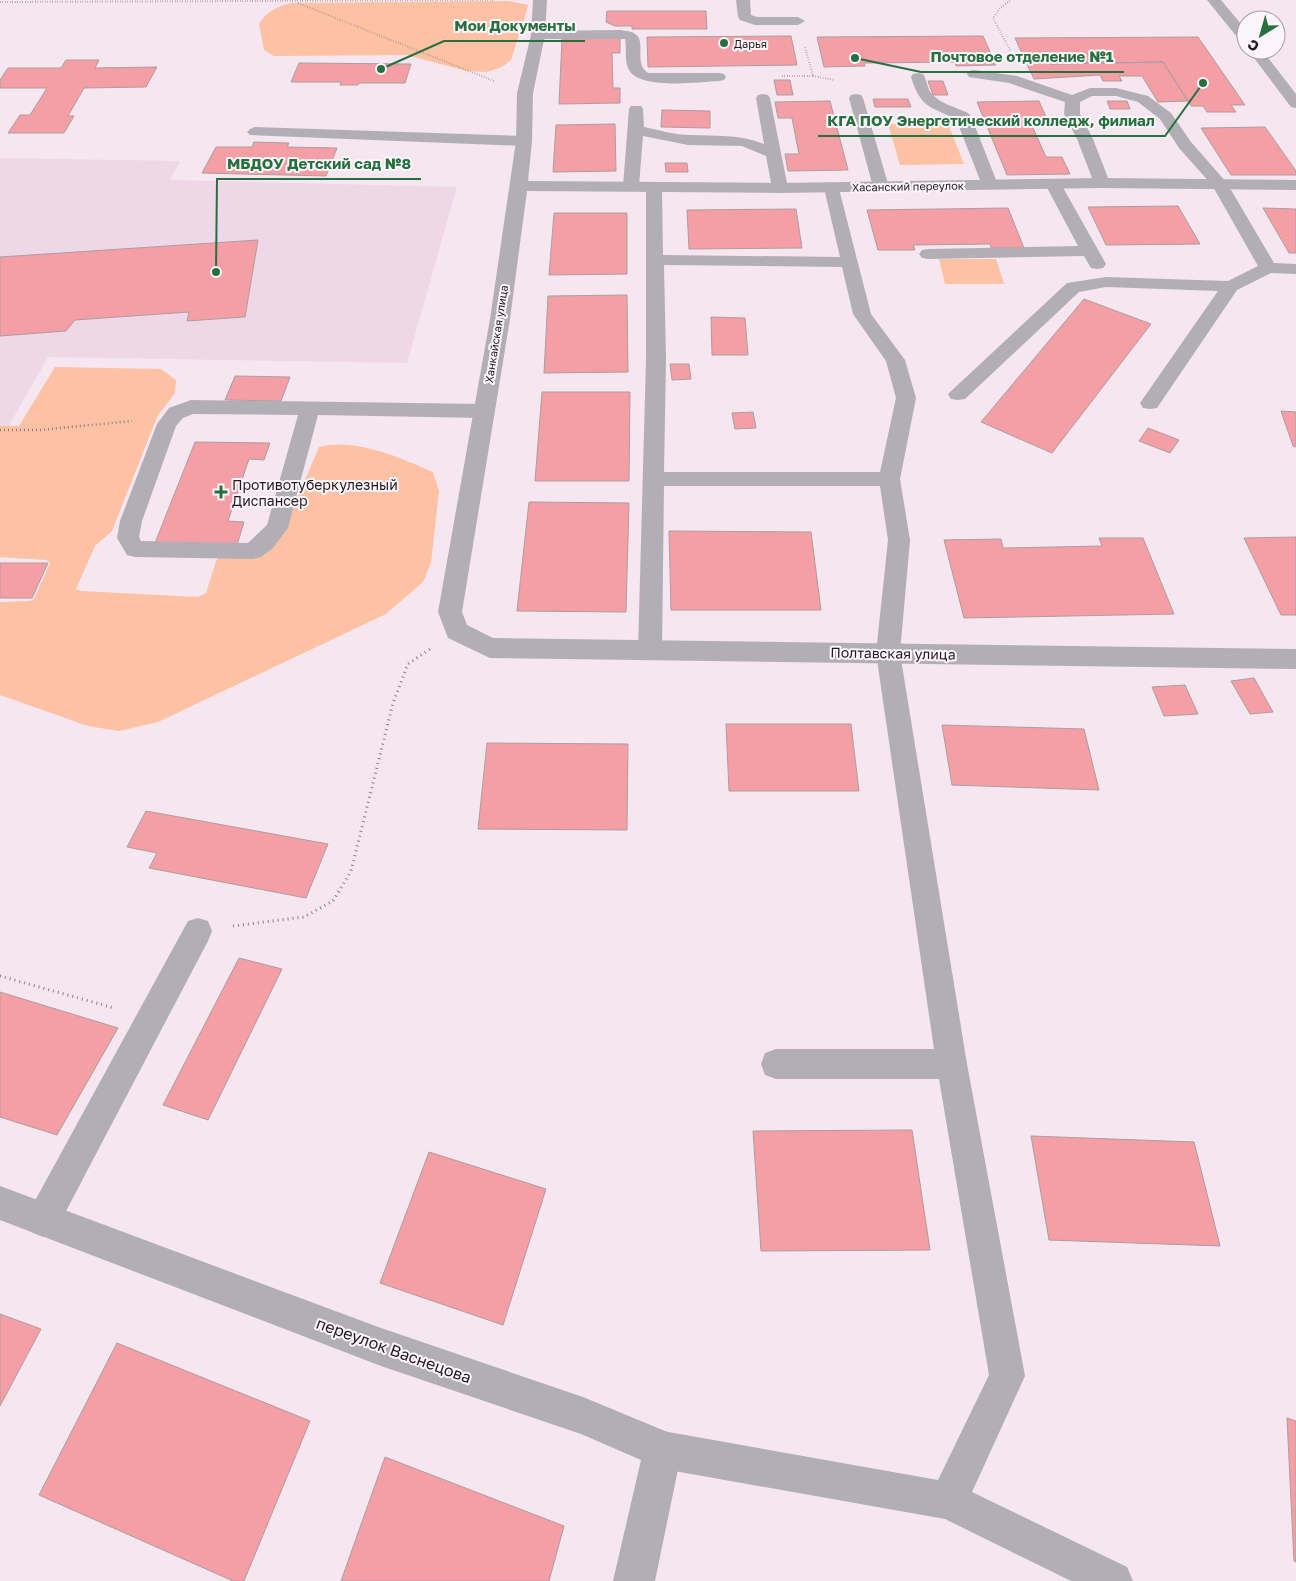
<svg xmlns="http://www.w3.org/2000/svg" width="1296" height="1581" font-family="'Golos Text',sans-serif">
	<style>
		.built { fill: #eed8e7 }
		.green { fill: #fdc1a4 }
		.building { fill: #f49ea6; stroke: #ae9d9e }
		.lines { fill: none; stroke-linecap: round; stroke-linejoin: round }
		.path-far2 { stroke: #8b8087; stroke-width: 2; stroke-dasharray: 0.5 2; stroke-linecap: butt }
		.path-far1 { stroke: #8b8087; stroke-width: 2.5; stroke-dasharray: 1 3; stroke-linecap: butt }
		.path { stroke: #8b8087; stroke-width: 3; stroke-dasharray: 1 4; stroke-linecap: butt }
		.lane { fill: #b1afb5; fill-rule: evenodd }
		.street { fill: #b1afb5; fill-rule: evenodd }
		.poi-dot { fill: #24703f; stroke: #fef5fb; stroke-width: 2 }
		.labels { text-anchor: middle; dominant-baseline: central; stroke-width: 4; stroke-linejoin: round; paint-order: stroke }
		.far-poi-label { font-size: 11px; fill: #211b1f; stroke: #fef5fb; text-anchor: start }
		.far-street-label { font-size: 11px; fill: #211b1f; stroke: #fef5fb }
		.poi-label { font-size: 14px; fill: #211b1f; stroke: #fef5fb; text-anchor: start }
		.street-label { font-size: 14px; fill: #211b1f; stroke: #fef5fb }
		.near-street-label { font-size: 16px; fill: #211b1f; stroke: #fef5fb }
		.leader { fill: none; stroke: #24703f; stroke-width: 2 }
		.callout-dot { fill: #24703f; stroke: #fef5fb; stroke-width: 2 }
		.callout-label { font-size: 15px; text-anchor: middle; font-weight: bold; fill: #24703f; stroke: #fef5fb; stroke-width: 4; stroke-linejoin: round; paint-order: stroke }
	</style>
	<rect width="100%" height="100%" fill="#f5e6f0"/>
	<path class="built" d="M0,158L180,161L170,180L457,187L407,363L48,357L3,436H0Z"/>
	<path class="green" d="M508,1L528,5L527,10L511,60L502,67L487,72L467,71L406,55L274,56L264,50L259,24C267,11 276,7 291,3Z
		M888,124H948L964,164L900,165Z
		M939,259H996L1004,284H945Z
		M55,367L161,369L176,380L175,393L157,417L112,531L95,546L76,589L81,591L198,597L206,593L216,561L219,557L285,527L319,447C353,437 402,458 433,472L439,491L431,563L423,582L386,614L158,722L119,731L88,726L0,695V602L30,601L34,599L50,563L47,560L0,557V426H19Z"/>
	<path class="building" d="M607,11H706L707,29H632V26H615L606,22Z
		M791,36L797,65L648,67L647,37Z
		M983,36L996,65L956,66L955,62L864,63L865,66L824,67L817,37Z
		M1198,37L1245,105H1231L1236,112H1207L1203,106H1191L1163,62L1050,64L1048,62H1026L1015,38Z
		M620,38V53H612L613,88H620V103L559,104L562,39Z
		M66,60H99L95,68L157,67L146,87L84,88L68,116H74L64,133H8L20,115H30L47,88H0V80L8,68H61Z
		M1026,62H1048L1050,64L1163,62L1188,101L1158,102L1142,76H1119L1122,81H1103L1100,75L1034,79Z
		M299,63L411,64L405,83H359L358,85H340L341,82H291Z
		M774,80H790L793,95H777Z
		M928,81H943L948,95H933Z
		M873,99H908L911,107H875Z
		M830,101L848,170L788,171L785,154H799L792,118H778L775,102Z
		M1039,101L1047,119H1029L1046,157H1062L1070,174L1007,175L977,102Z
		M1107,101H1127L1130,109H1110Z
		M662,110L710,111V128L661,127Z
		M615,124L616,171L553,172L556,125Z
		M1265,127L1296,171V175H1231L1201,128Z
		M254,142L289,143L287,147L337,148L326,176L202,173L216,147H252Z
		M665,163H687L688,172H666Z
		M1178,206L1200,244L1106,245L1088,207Z
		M1008,208L1024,248H991L990,244L913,245L915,250H878L867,210Z
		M1263,208L1296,209V253H1289Z
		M796,209L802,248L689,249L687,210Z
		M554,213H627V274L549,275Z
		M258,240L245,317L187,321L189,312L75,320L66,331L0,336V257Z
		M627,295L628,372L544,373L548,296Z
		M1084,299L1151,324L1052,453L981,422Z
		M711,317L745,318L748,355H712Z
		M670,364H689L691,379L672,380Z
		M235,376L290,377L281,401L225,400Z
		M542,392H630L629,481H535Z
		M1281,411L1296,412V447L1293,446Z
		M753,412L756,428L735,429L732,413Z
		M1148,428L1179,440L1170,453L1139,441Z
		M195,442L270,443L264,460L249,459L228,521L244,522L237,545L155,543Z
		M529,502L629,503L626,612L517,611Z
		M669,531L811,532L821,610H671Z
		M1296,537V615H1281L1244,538Z
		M1099,538H1143L1174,614L964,618L944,540L1001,539L1003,548L1102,546Z
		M0,563H48L32,598H0Z
		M1254,678L1273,712L1250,714L1231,681Z
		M1185,685L1198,714L1164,716L1152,687Z
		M726,724H851L859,791H729Z
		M942,725L1084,729L1099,790L952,785Z
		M487,743L628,744L627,830L478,829Z
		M146,811L328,844L306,898L149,868L157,853L127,847Z
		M239,958L282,969L208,1120L163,1105Z
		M0,992L118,1028L57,1135L0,1117Z
		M912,1130L930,1250L761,1251L753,1131Z
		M1031,1136L1194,1142L1220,1246L1049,1240Z
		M429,1152L546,1189L503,1325L380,1283Z
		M0,1314L41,1329L0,1406Z
		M117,1343L310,1421L244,1581H233L39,1495Z
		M1287,1418L1296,1421V1562L1294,1561Z
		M385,1457L564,1526L549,1581H341Z"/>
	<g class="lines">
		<path class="path-far2" d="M0,2L493,0
			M298,3L494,81
			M1010,50L993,18L1000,8L1011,0
			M782,76H813L805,47
			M813,76L834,80"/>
		<path class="path-far1" d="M0,430H40L132,421"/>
		<path class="path" d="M233,926L304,917L333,901L351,871L393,703L408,664L430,649
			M0,976L114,1008"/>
		<path class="lane" d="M736,0H750L751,15L757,17H798L805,21L798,25H755L740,20L738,17Z
			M1207,0H1221L1246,30V43L1241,42Z
			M620,30C625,31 632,31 635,34C647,41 633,63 648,73H719L724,74L726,77L724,80L719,81C698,82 641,90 629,70C624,61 627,49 625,39H538L531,35L538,31Z
			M1248,50H1262L1296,94V108L1291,107Z
			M974,70L1017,76L1072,95L1090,88H1116L1148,96L1171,113L1191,142L1227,183L1274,263L1296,264V274L1271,273L1237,290L1157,408L1150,409L1143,408L1140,403L1218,291L1106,287L1079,292L965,399L958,400L951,399L948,394L1067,283L1106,277L1228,281L1258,266L1212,185L1179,148L1160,119L1138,102L1116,96H1092L1080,102V114L1093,139L1110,183L1108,186H1096L1094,183L1077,139L1064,114L1065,102L1009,83L969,77L967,74L969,71Z
			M918,73L923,74C927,80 927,88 931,93C939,103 957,108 968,113L971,116L998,185L996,188H984L982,185L956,119C929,106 921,108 911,77L913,74Z
			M763,94L768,95L770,98L788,188L786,191H774L772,188L766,156L742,146L688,145L643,136L639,186L637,189H625L623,186L629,109L631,106H641L643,109L644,127C659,130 675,135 690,135C716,136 739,134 764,144L756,98L758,95Z
			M856,94L861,95L863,98L889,187L887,190H875L873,187L849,98L851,95Z
			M255,127L524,136L529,138L532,141L529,144L524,146L250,135L247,132L250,129Z
			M1053,179L1059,181L1061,184L1106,264L1103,268L1097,269L1091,268L1084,256L928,259L922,258L919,254L922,250L928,249L1078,246L1045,184L1047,181Z
			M654,183L660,185L662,188L663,255L840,257L824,188L826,185H838L871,314L905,360L916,398L900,479L910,540L900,653L967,1064L1025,1376L972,1492L1127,1567L1133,1581H1071L945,1519L663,1469L650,1463L644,1450L650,1437L663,1431L938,1480L989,1375L939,1079H776L765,1075L761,1064L765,1053L776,1049H934L876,653L888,540L880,486H664L662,651L658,658L650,660L642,658L638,651L646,359V188L648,185ZM664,265L842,267L853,314L886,361L896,398L880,472H664L666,359Z
			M191,400L483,404L490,406L493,411L490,416L483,418L318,415L288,528L273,548L261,557L253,559L135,557L127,555L117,538L120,521L157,424L169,408ZM193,414L298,415L267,525L248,543L141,541L139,537L142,521L176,426L183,418Z
			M198,918L208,921L212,931L208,941L55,1232L43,1237L31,1232L26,1220L31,1208L188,921Z"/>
		<path class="street" d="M533,0H547L545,35L533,93L532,141L528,181L780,183L1102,178L1296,180V190L1102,188L780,193L527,191L510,319L462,612L467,625L493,638L1296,649V669L490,658L448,638L438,612L490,319L516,141L517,93L531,35Z
			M0,1186L381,1328L583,1397L677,1436L682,1450L655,1581H613L641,1460L581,1434L381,1366L0,1220Z"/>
	</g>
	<g class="poi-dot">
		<circle cx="724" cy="43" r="5"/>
		<path d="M218.5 484.5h5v5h5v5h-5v5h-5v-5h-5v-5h5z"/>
	</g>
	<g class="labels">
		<g class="far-poi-label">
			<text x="734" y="43">Дарья</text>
		</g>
		<g class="far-street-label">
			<text transform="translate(908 186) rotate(-1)">Хасанский переулок</text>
			<text transform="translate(496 334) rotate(-81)">Ханкайская улица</text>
		</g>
		<g class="poi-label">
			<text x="232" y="484">Противотуберкулезный<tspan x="232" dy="16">Диспансер</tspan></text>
		</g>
		<g class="street-label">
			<text transform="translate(893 653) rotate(1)">Полтавская улица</text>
		</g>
		<g class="near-street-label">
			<text transform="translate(394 1350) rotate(20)">переулок Васнецова</text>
		</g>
	</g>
	<path class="leader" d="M381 69L444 41H585M855 58L921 72H1124M1203 83L1165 136H818M216 272L217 179H421"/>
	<g class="callout-dot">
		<circle cx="381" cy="69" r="5"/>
		<circle cx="855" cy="58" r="5"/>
		<circle cx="1203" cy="83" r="5"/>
		<circle cx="216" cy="272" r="5"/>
	</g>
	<g class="callout-label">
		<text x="515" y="31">Мои Документы</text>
		<text x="1022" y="62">Почтовое отделение №1</text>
		<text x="991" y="126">КГА ПОУ Энергетический колледж, филиал</text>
		<text x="319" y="169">МБДОУ Детский сад №8</text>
	</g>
	<g transform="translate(1261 35) rotate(217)"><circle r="24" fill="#fef5fb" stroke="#a69ea3"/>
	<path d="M0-4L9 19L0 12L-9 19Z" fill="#24703f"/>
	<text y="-8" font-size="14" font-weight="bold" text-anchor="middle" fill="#211b1f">С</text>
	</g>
</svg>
